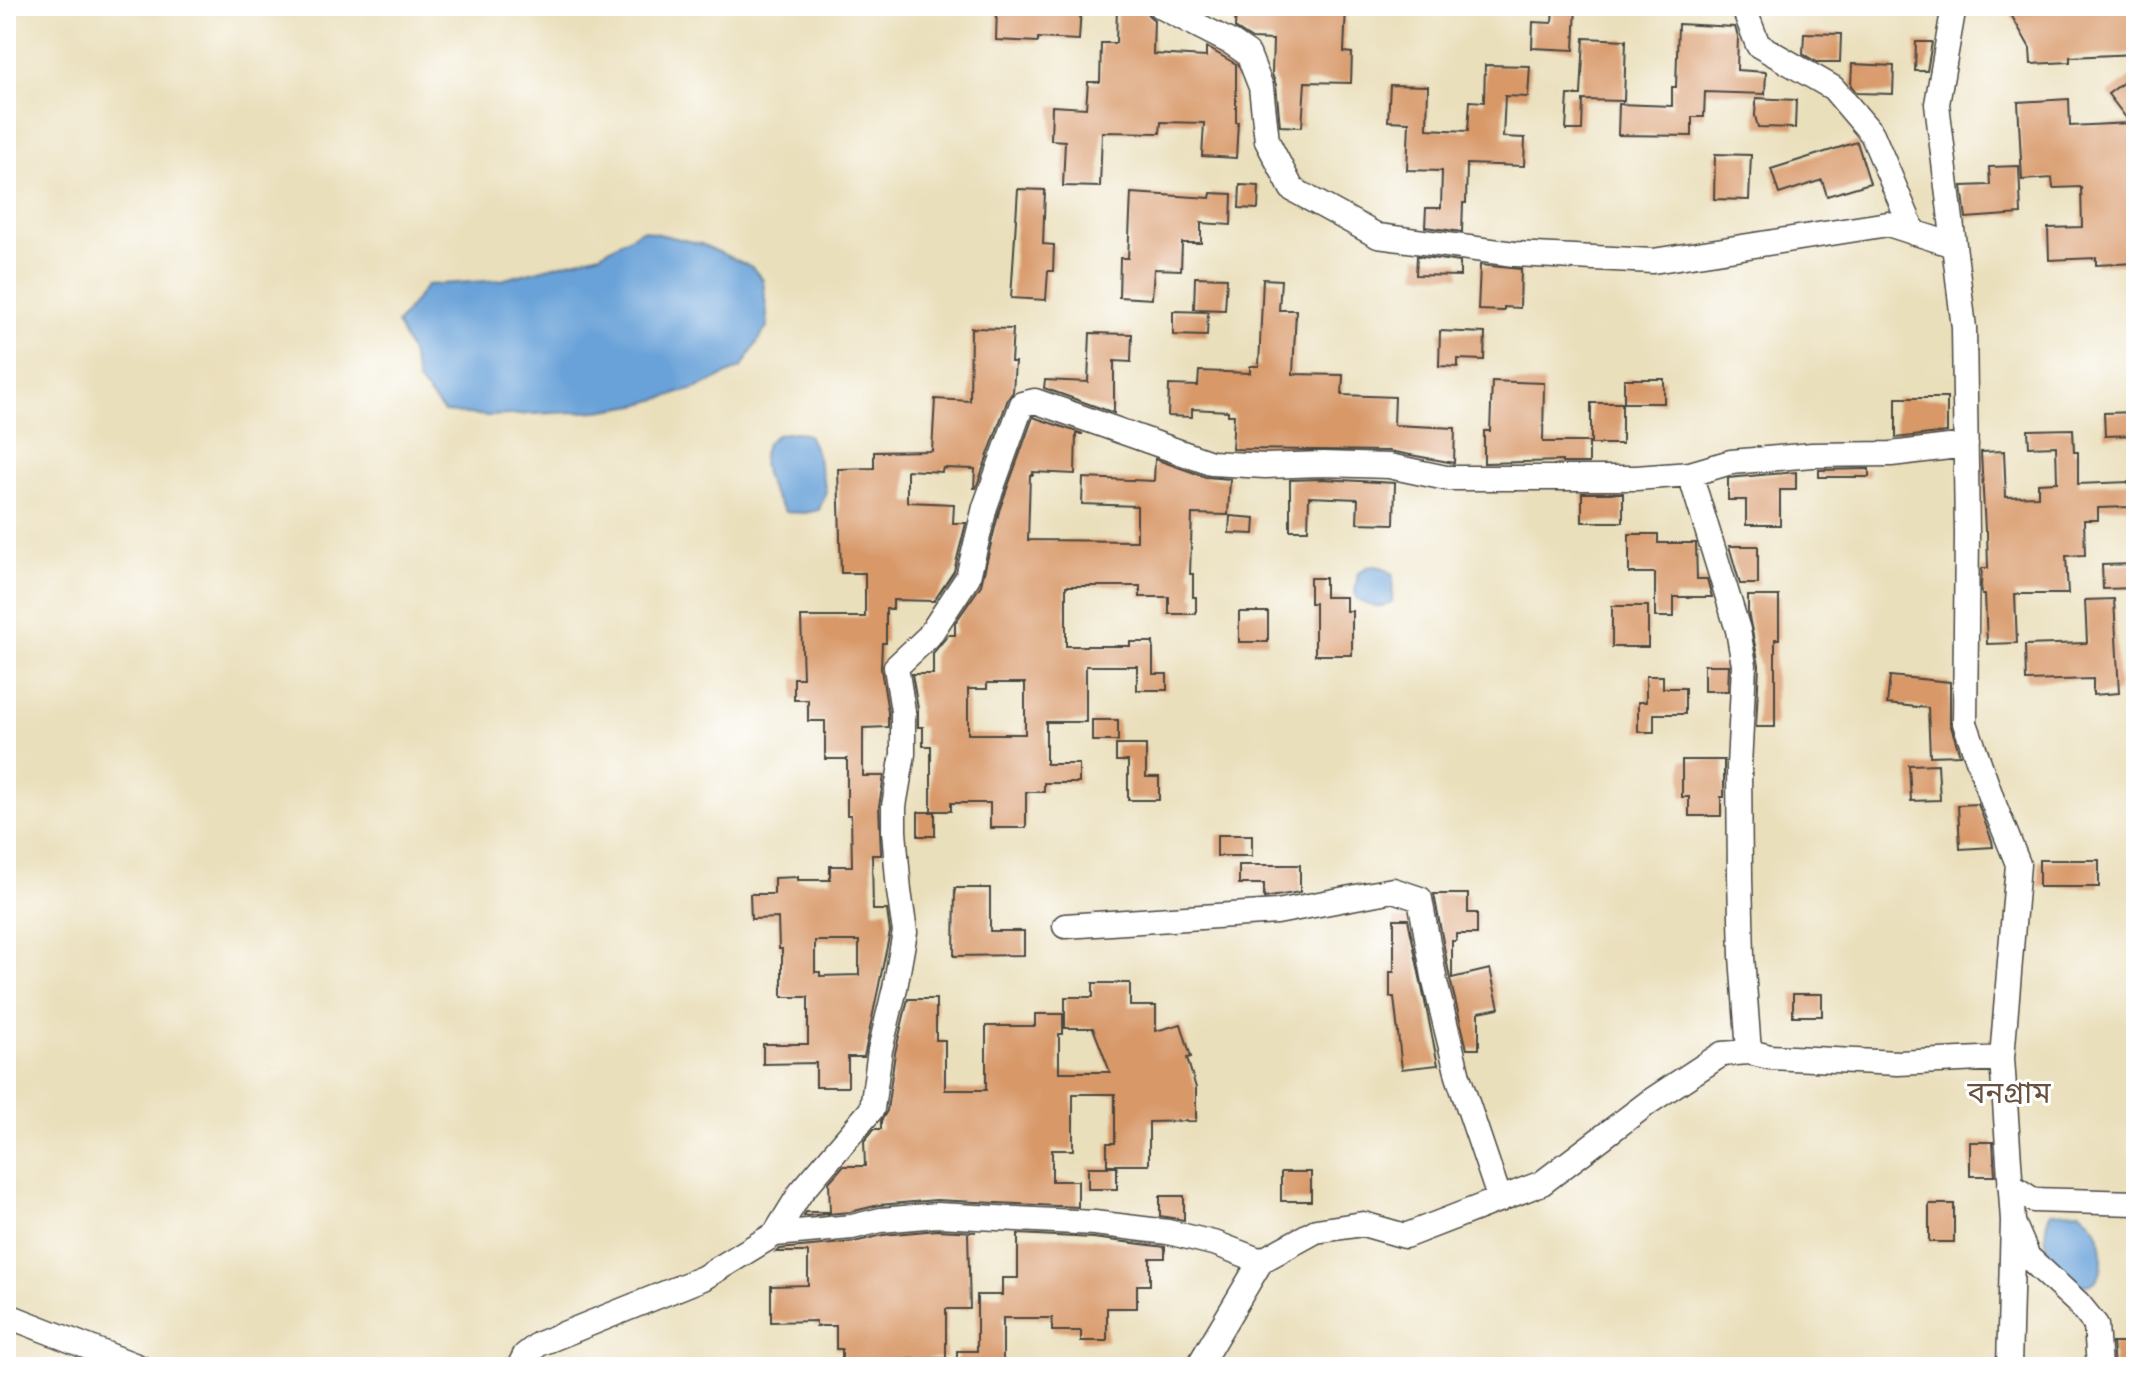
<svg xmlns="http://www.w3.org/2000/svg" width="2142" height="1373" font-family="'Balsamiq Sans','Noto Sans Bengali',sans-serif">
	<style>
		.water { fill: #69a2d8; stroke: #4a6682; stroke-width: 2 }
		.building { fill: #d89867; fill-rule: evenodd }
		.lines { fill: none; stroke-linecap: round; stroke-linejoin: round }
		.minor-casing { stroke: #484641; stroke-width: 27 }
		.minor { stroke: #fff; stroke-width: 24 }
		.labels { text-anchor: middle; dominant-baseline: central; stroke-width: 6; stroke-linejoin: round; paint-order: stroke }
		.quarter-label { font-size: 30px; fill: #685140; stroke: #fff }
	</style>
	<rect width="100%" height="100%" fill="#fff"/>
	<filter id="ink" filterUnits="userSpaceOnUse"><feTurbulence type="fractalNoise" baseFrequency=".0125" numOctaves="2"/><feDisplacementMap in="SourceGraphic" scale="16" xChannelSelector="R" yChannelSelector="G"/><feConvolveMatrix kernelMatrix="1 2 1 2 8 2 1 2 1" color-interpolation-filters="sRGB"/></filter>
	<filter id="wash" filterUnits="userSpaceOnUse"><feTurbulence type="fractalNoise" baseFrequency=".006" numOctaves="4" result="noise"/><feDisplacementMap in="SourceGraphic" scale="32" xChannelSelector="R" yChannelSelector="G"/><feGaussianBlur stdDeviation="1.8" result="paint"/><feColorMatrix in="noise" values="0 0 0 0 0 0 0 0 0 0 0 0 0 0 0 0 0 1.4 0 .05"/><feComposite in="paint" operator="in"/></filter>
	<g filter="url(#wash)">
		<rect width="100%" height="100%" fill="#eadfbb"/>
		<path class="water" d="M642,230L701,244L752,267L763,280L768,325L742,367L698,388L637,405L598,411L489,416L444,412L418,381L411,353L397,324L427,285L501,280L600,254Z
			M797,432L808,435L816,451L826,491L819,510L805,513L786,512C771,496 748,450 777,435C782,433 791,433 797,432Z
			M1376,566L1384,568L1393,575L1392,603C1379,609 1368,607 1357,599L1355,592L1358,573L1367,567Z
			M2080,1211C2095,1224 2101,1234 2102,1254C2105,1322 2024,1264 2051,1212Z"/>
		<g id="blocks">
			<path class="building" d="M997,6H1081L1079,40L1038,38V42L996,40Z
				M1236,6H1346L1344,52L1352,53L1351,83L1305,82L1302,127L1280,126L1276,85L1272,74L1273,40L1252,39L1235,28Z
				M1553,6H1576L1574,50L1532,48L1533,22L1552,23Z
				M2006,6H2136V54L2070,57V62L2031,64L2030,48Z
				M1117,7L1145,8L1148,15L1154,20L1153,54L1206,57V47L1236,64V122H1238L1236,158L1202,156L1204,123L1161,122L1160,133L1102,132L1100,187L1063,186L1065,141L1051,140L1052,106L1086,108L1088,82H1100L1101,43H1116Z
				M1678,24L1735,27L1738,36L1737,70L1766,72L1765,94L1705,92L1704,117H1692V136L1618,135L1619,104L1672,106V87H1676Z
				M1804,33L1841,34L1840,62H1817L1803,54Z
				M1584,38L1626,40L1624,101L1583,100L1582,130H1566L1568,95H1581Z
				M1916,42H1932L1927,71H1915Z
				M1852,64L1894,66L1893,94L1857,93L1851,86Z
				M1485,65L1530,66L1528,97L1505,96L1503,137L1525,138L1524,166L1467,164L1466,203H1463L1462,232L1425,227L1426,208H1441L1442,171L1407,170L1409,122L1388,121L1390,85L1428,86L1427,129L1468,131L1470,101L1484,102Z
				M2136,73V263L2096,265V258L2049,260L2048,228L2082,227L2081,187L2053,188L2052,178L2022,180L2018,102L2069,99L2070,126L2130,123L2108,94Z
				M1756,98L1796,100L1795,128L1758,127L1755,116Z
				M1857,142L1870,183L1827,196L1822,180L1779,194L1771,169Z
				M1715,154L1751,155L1749,200L1714,199Z
				M2019,166L2021,214L1966,218L1962,186L1990,185L1989,167Z
				M1240,185L1259,186L1258,209L1239,208Z
				M1018,189L1045,190L1043,244L1054,245L1053,271H1048L1046,300L1011,298Z
				M1131,193L1210,198L1211,193L1232,194L1231,225L1201,223V243H1182L1181,270L1154,269L1152,299L1119,297L1120,258H1128Z
				M1417,256L1460,262V276L1416,275Z
				M1480,265L1521,269L1520,308L1504,307V311L1478,310Z
				M1195,277L1227,278L1225,310L1194,309Z
				M1263,279L1281,280L1279,310H1296L1293,374L1343,375L1342,395L1395,397L1394,425L1455,428L1454,463L1389,451L1232,449L1234,415H1228V411L1192,409V417L1168,416L1169,385L1198,386L1199,371L1250,373V366H1259Z
				M1173,311L1208,312L1207,336L1173,335Z
				M971,328L1013,329L1011,362H1015L1013,392L1008,399L976,488H974L975,469L943,468L942,472L907,470V502L954,504L953,523H966L954,571L934,601L893,600V609H886V643H882L881,669L888,712V727L863,728V776H884L879,806L881,855H872L873,910H887L890,932L864,1057H848V1087H816V1063L763,1064V1044H808V997H782V949H779L778,918L751,919L750,894H774V878L798,877V880H830V866H852L851,815H847V759H825V721H808V700H794V678H803L801,617H865V573H841L838,469L874,468V452L932,451L935,399L970,401ZM815,941H859V975L820,976V972H815Z
				M1440,331L1485,333L1484,360L1458,359V367L1439,366Z
				M1090,333L1132,334L1131,362L1114,361V413L1044,388L1045,380L1088,382Z
				M1624,379H1664V403H1624Z
				M1492,381L1544,383L1543,442H1589V463H1562V461L1484,463V431H1490Z
				M1896,398H1947V432L1896,438Z
				M1591,403H1622V444H1591Z
				M2136,412V435L2105,436L2104,413Z
				M1033,417L1083,434H1076L1075,474L1033,472V475H1030L1028,540L1137,541V506L1082,504L1083,478L1154,481L1155,459L1206,477L1230,479L1228,515L1192,514L1190,574H1193V597H1196V614H1169V597H1140V586H1066V646H1130V642H1153V674H1167V690H1137V666H1086V722H1046V764H1079V783H1044V792H1026V828H990V803H951V811H931V746H923V727H918V709L912,674H933V653L948,635H955V623L981,585L999,511ZM987,683H1025V734H968V689H987Z
				M2073,429L2074,452H2078V484L2129,482V507L2098,508V520H2084L2085,555L2066,556L2068,594H2015L2017,643L1987,644L1985,595H1982L1981,585L1982,568H1988L1987,531H1985L1981,452L2004,451L2006,497L2038,496V483L2057,482L2056,446L2029,447L2028,430Z
				M1869,469V477H1819V470Z
				M1796,472V490H1780V525H1746V500H1728V478Z
				M1323,479L1395,483L1394,524L1357,523L1358,499L1309,497L1308,530H1290V480Z
				M1582,493H1623V522H1582Z
				M1230,516L1255,518L1254,534L1229,533Z
				M1629,534H1658V543H1696L1697,579H1707L1712,597H1674V617H1655V573H1629Z
				M1729,546H1758V584H1740Z
				M2136,564V588L2103,589L2102,565Z
				M1310,578H1325V597H1346V611H1352V655H1315V603H1310Z
				M1748,596H1779V639H1775V727H1756L1759,665L1748,612Z
				M2114,599L2119,693L2093,695V679L2026,681L2025,645L2087,643L2085,600Z
				M1612,606H1648V647H1612Z
				M1239,612H1268V642H1239Z
				M1704,665H1729L1728,691H1704Z
				M1646,676H1663V688H1685V714H1654V732H1638V702H1646Z
				M1890,676L1950,682V723L1960,755L1930,756L1928,708L1887,704Z
				M1092,720H1118V741H1092Z
				M1116,745H1146V777H1159V800H1128V761H1116Z
				M1682,760H1724V797H1721V816H1689V797H1682Z
				M1938,764L1940,800L1911,801L1909,765Z
				M1978,804L1992,841L1993,847L1960,849L1958,805Z
				M918,812H935V836H918Z
				M1217,835H1252V856H1217Z
				M2039,860H2099V887H2039Z
				M1239,865H1300V892L1264,898V884H1239Z
				M955,888H990V931H1024V955L954,956Z
				M1434,894H1468V913H1477V934H1456V941H1452V978L1490,969L1499,1008L1479,1012V1049H1467L1450,979Z
				M1394,919H1408L1438,1065L1402,1069L1394,997H1390V972H1394Z
				M1093,983H1130V1006H1156V1031L1181,1024L1191,1057L1187,1058L1196,1088V1121L1149,1122V1165H1107V1143H1115V1094H1073V1150H1052V1181H1078V1207L936,1200L879,1205L850,1212L804,1216L806,1212H830L829,1182L843,1166H865L864,1141L874,1129H881V1121L887,1111L895,1053L908,999H936V1040H945V1090H986V1026H1035V1014H1063V1034H1059V1072H1110L1093,1028H1065V997H1093Z
				M1793,994H1822V1016H1793Z
				M1970,1142H1993L1995,1176H1970Z
				M1088,1167H1117V1189H1088Z
				M1281,1172H1311V1201H1281Z
				M1160,1196H1184V1220L1160,1216Z
				M1929,1204H1954V1242H1929Z
				M937,1230L976,1232H968L970,1309H946V1358L865,1361V1367H842V1349H836V1326H816V1321L771,1322V1286L808,1285V1252H776L780,1249L854,1242L883,1235Z
				M1018,1234L1093,1238L1165,1247V1258H1150V1285H1137V1308H1107V1341H1081V1331H1052V1318H1003V1367H957V1351H977V1295H1002V1278H1018Z
				M2112,1343H2125V1350H2136V1367H2114Z"/>
		</g>
	</g>
	<g filter="url(#ink)">
		<use href="#blocks" fill-opacity="0" stroke="#484641" stroke-width="2"/>
		<g class="lines">
			<g class="minor-casing">
				<path id="minor" d="M1160,6L1232,43L1248,54L1261,87L1267,141L1292,189L1378,236L1514,254L1653,261L1888,224L1953,245
					M1743,6L1758,45L1833,88L1872,134L1914,233
					M1954,6L1937,104L1964,328L1967,534L1965,723L1993,802L2018,864L2002,1058L2013,1221L2009,1367
					M1690,474L1738,630L1744,665L1739,766L1740,877L1742,956L1749,1052
					M1065,926L1277,912L1393,890L1420,899L1435,982L1458,1076L1500,1200
					M2010,1185L2033,1200L2136,1203
					M2015,1227L2028,1257L2078,1303L2096,1325L2099,1367
					M775,1234L801,1192L872,1109L880,1050L895,988L905,932L899,891L894,831V806L903,754V711L896,667L929,636L968,577L985,507L1022,404L1035,401L1211,463L1265,466L1323,464L1389,466L1446,478H1636L1690,474L1731,462L1812,455L1891,454L1966,445
					M6,1315L139,1367
					M519,1367L525,1355L539,1344L703,1278L775,1234L852,1227L881,1220L937,1215L1094,1223L1168,1232L1217,1244L1261,1261
					M1198,1367L1261,1261L1316,1231L1363,1224L1405,1236L1542,1183L1649,1102L1722,1054L1749,1052L1770,1057L1898,1063L2002,1058"/>
			</g>
			<use href="#minor" class="minor"/>
		</g>
	</g>
	<g class="labels">
		<g class="quarter-label">
			<text x="2009" y="1094">বনগ্রাম</text>
		</g>
	</g>
	<rect width="2142" height="1373" fill="none" stroke="#fff" stroke-width="32"/>
</svg>
